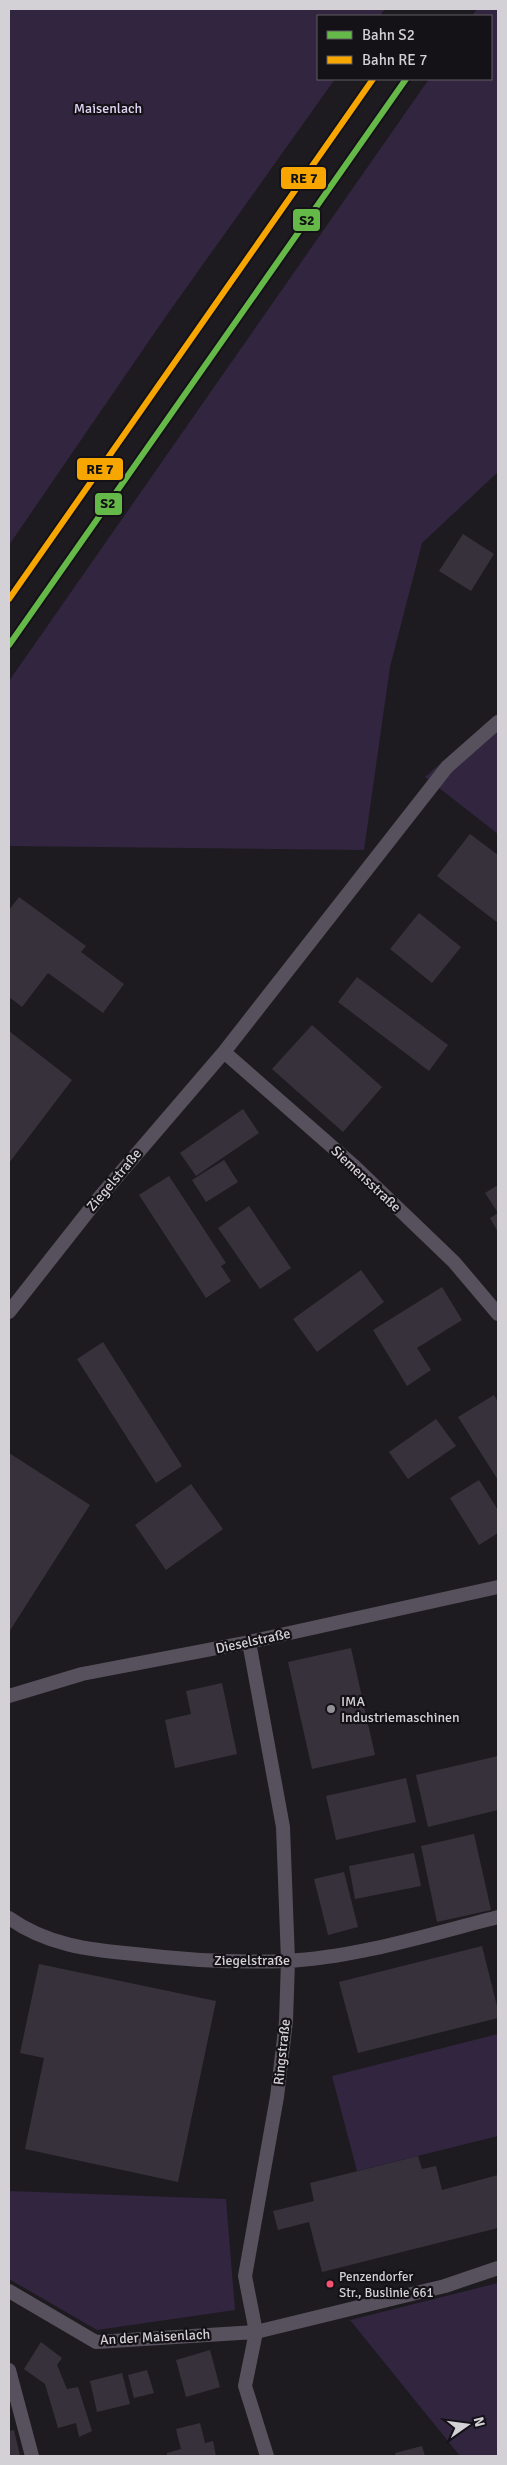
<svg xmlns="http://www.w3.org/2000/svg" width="507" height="2465" font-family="Signika,sans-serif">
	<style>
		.green { fill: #32253f }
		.building { fill: #37313c }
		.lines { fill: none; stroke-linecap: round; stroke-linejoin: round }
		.minor { stroke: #57515d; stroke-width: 14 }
		.rail-1-casing { stroke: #141117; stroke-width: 10 }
		.rail-2-casing { stroke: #141117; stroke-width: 10 }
		.rail-1 { stroke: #65b949; stroke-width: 6 }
		.rail-2 { stroke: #f7a600; stroke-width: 6 }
		.poi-dot { fill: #939196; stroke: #141117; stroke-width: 2 }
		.bus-dot { fill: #f65372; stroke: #141117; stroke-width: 2 }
		.labels { text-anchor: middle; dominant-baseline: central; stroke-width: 4.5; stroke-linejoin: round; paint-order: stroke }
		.bus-label { font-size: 13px; fill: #d3d1d6; stroke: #141117; text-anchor: start }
		.park-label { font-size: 14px; fill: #e1d3f3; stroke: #141117 }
		.street-label { font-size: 14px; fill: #d3d1d6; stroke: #141117 }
		.poi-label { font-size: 14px; fill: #d3d1d6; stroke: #141117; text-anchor: start }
		.line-badge { stroke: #141117; stroke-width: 2 }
		.pale-badge-label { font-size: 14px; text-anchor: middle; font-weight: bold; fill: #111 }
	</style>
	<rect width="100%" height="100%" fill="#1d1b20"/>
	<path class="green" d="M9,9H385L380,16H318V79H335L164,319L9,545Z
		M477,9H498V472L422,543L390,667L364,850L9,846V681L429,79H491V16H472Z
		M498,713V834L425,777Z
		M498,2034V2136L357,2171L332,2076Z
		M9,2191L226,2199L235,2310L97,2330L9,2279Z
		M498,2283V2456H460L350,2320Z"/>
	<path class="building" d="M463,534L494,554L471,591L439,571Z
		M470,834L498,855V923L437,876Z
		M19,897L86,946L81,952L124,984L103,1013L48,973L22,1007L9,997V910Z
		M419,913L461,947L432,983L390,949Z
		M357,977L448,1045L429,1071L338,1002Z
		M312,1025L382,1087L343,1132L272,1069Z
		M9,1031L72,1080L9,1163Z
		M243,1109L259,1133L196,1176L180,1153Z
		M224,1160L238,1182L206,1202L192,1180Z
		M169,1176L226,1263L221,1266L231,1281L206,1298L139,1195Z
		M498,1185V1232L490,1218L498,1213L485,1193Z
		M249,1206L291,1268L260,1289L218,1228Z
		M361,1270L384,1302L317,1352L293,1319Z
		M442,1287L462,1320L417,1348L431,1370L407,1386L373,1330Z
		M103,1342L182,1466L156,1483L77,1359Z
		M494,1395L498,1402V1480L458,1417Z
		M436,1419L456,1446L408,1479L389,1452Z
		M9,1453L90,1505L9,1632Z
		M479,1480L498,1510V1533L479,1545L450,1498Z
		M191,1484L223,1529L166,1570L135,1525Z
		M351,1648L375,1755L312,1769L288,1662Z
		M222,1683L237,1754L175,1768L165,1720L191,1714L186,1691Z
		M498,1756V1810L428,1827L416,1775Z
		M406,1778L416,1822L336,1840L326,1796Z
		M474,1834L491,1910L437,1922L421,1846Z
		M414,1853L421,1886L355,1899L349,1866Z
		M344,1872L358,1927L328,1935L314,1879Z
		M482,1946L498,2010V2018L358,2053L339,1982Z
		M39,1964L216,2001L178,2182L25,2149L44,2058L20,2053Z
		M418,2156L422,2169L436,2166L442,2190L498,2175V2228L322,2272L309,2222L278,2230L273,2211L314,2201L310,2183Z
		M41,2342L62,2358L57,2365L67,2389L78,2387L92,2431L79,2437L76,2423L58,2428L45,2384L24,2369Z
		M210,2350L220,2387L186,2397L176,2360Z
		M147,2370L154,2393L134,2398L128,2375Z
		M122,2373L130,2404L97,2412L90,2381Z
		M200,2423L205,2443L213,2441L216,2456H167V2453L181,2449L176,2429Z
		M14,2430L20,2456H9V2431Z
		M422,2446L425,2456H396L395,2453Z"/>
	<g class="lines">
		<path class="minor" d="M224,1052L354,1166L454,1262L498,1314
			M9,1312L98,1199L224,1052L447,767L498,722
			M249,1642L283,1827L288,1961L286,2021L277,2097L245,2276L256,2332L245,2386L267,2456
			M9,1696L82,1674L249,1642L498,1587
			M9,1918C47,1945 89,1950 135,1954C185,1960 236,1963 286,1961C355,1958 431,1934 498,1917
			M9,2291L96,2342L256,2332L445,2286L498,2268
			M9,2370L32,2456"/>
		<g class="rail-1-casing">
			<path id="rail-1" d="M9,645L406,79"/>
		</g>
		<g class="rail-2-casing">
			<path id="rail-2" d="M9,599L373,79"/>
		</g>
		<use href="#rail-1" class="rail-1"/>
		<use href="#rail-2" class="rail-2"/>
	</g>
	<circle class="poi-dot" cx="331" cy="1709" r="5"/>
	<circle class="bus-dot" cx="330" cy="2284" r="4.5"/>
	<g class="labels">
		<g class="bus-label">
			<text x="339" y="2277">Penzendorfer<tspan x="339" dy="16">Str., Buslinie 661</tspan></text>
		</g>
		<g class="park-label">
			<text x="108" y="108">Maisenlach</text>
		</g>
		<g class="street-label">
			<text transform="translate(366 1179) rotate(43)">Siemensstraße</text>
			<text transform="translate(114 1180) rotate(-50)">Ziegelstraße</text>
			<text transform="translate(253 1641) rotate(-12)">Dieselstraße</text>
			<text x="252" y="1960">Ziegelstraße</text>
			<text transform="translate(282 2052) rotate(-84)">Ringstraße</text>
			<text transform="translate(155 2337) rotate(-3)">An der Maisenlach</text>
		</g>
		<g class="poi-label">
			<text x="341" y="1701">IMA<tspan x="341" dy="16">Industriemaschinen</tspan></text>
		</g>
	</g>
	<g class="line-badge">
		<rect x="280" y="166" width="47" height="24" rx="5" fill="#f7a600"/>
		<rect x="292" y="208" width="29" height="24" rx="5" fill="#65b949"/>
		<rect x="76" y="457" width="48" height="24" rx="5" fill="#f7a600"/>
		<rect x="94" y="492" width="29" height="24" rx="5" fill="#65b949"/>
	</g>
	<g class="pale-badge-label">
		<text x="304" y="183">RE 7</text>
		<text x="307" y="225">S2</text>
		<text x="100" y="474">RE 7</text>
		<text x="108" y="508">S2</text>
	</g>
	<rect width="507" height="2465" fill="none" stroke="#d3d1d6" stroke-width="20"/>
	<rect x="317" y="15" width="175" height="65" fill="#141117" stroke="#605e63"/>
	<rect x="327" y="31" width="25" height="8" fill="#65b949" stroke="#605e63"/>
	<text x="362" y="40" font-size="15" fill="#d3d1d6">Bahn S2</text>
	<rect x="327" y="56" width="25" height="8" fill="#f7a600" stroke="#605e63"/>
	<text x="362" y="65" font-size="15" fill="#d3d1d6">Bahn RE 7</text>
	<g transform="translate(467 2425) rotate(76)" stroke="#141117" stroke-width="4" paint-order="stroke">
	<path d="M0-4L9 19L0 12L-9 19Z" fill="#d3d1d6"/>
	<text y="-8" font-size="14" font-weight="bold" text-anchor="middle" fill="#d3d1d6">N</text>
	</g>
</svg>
